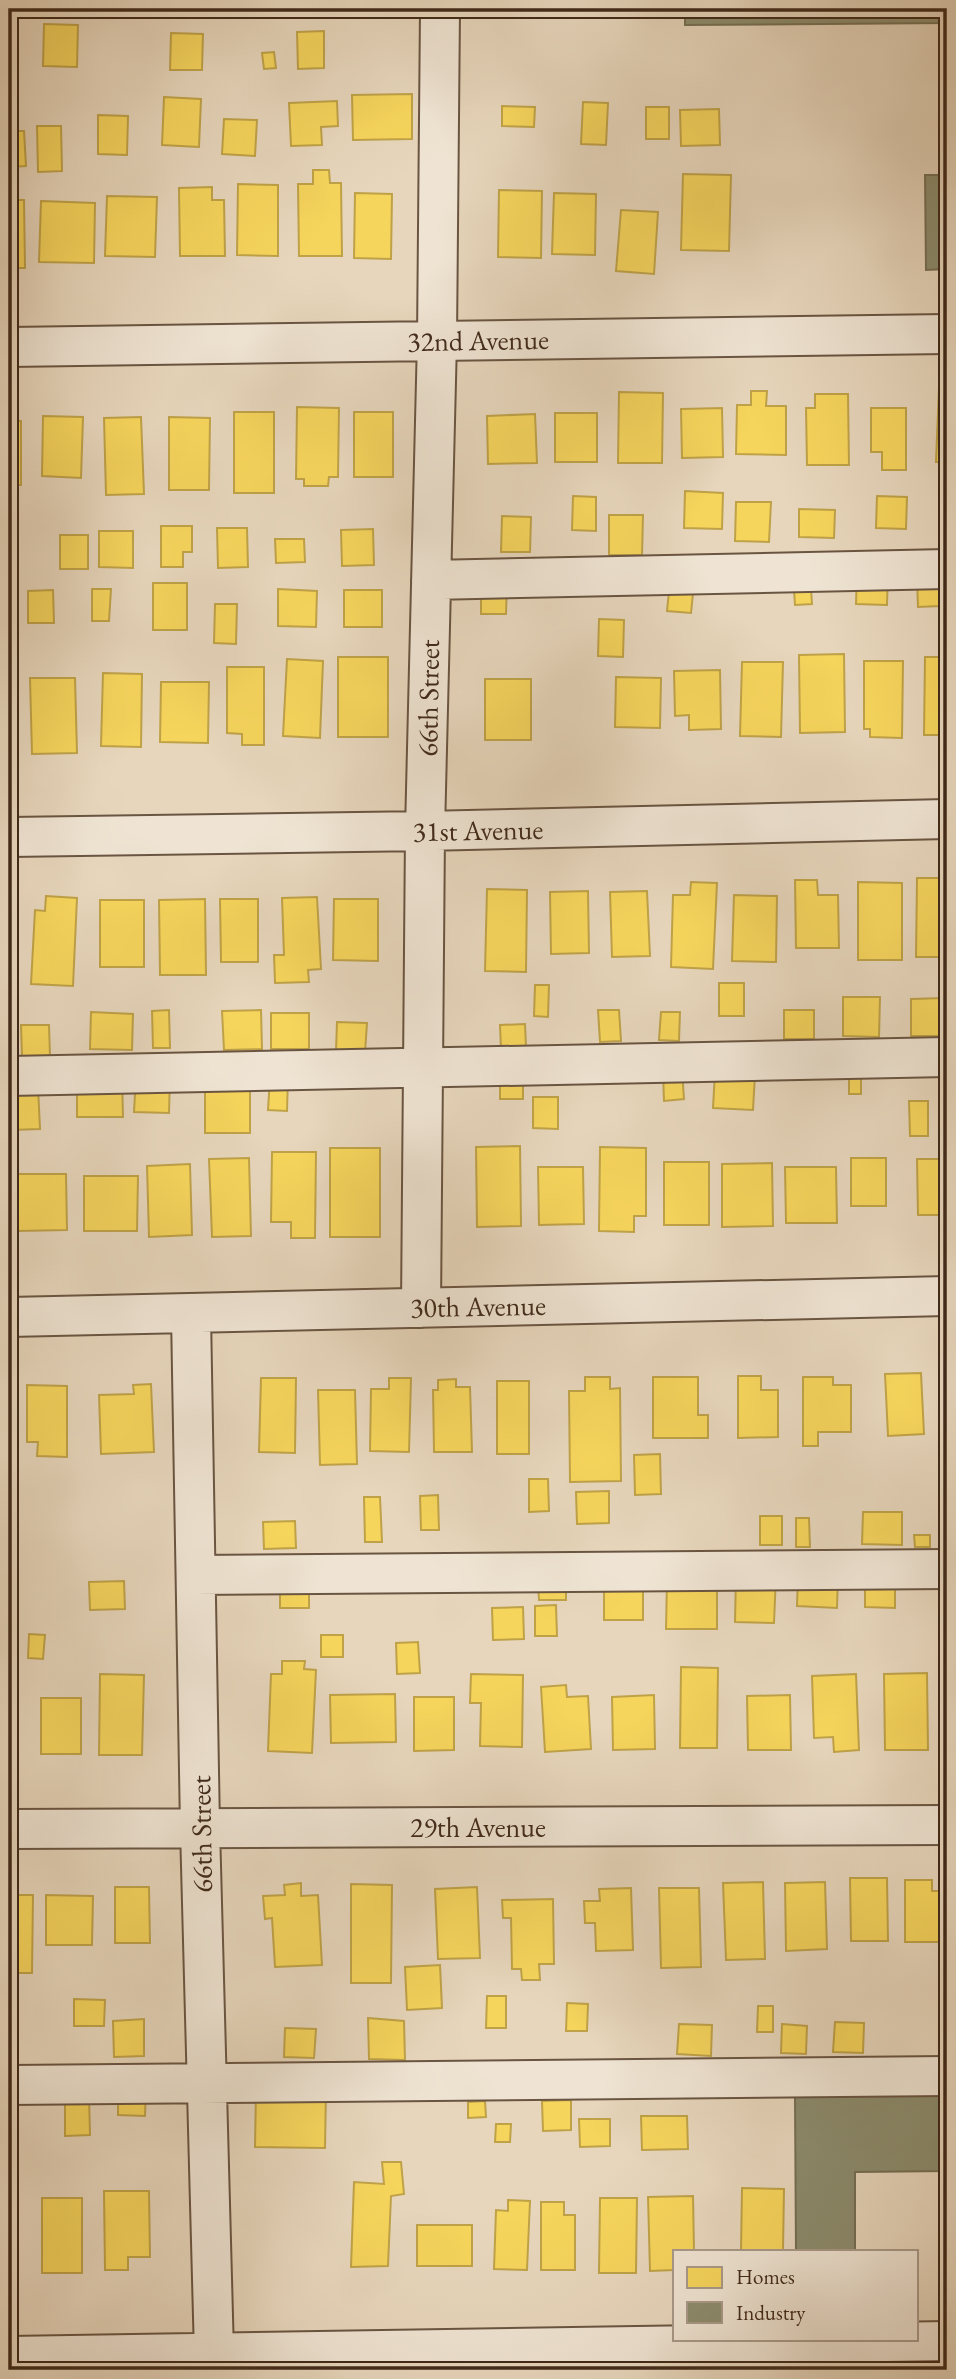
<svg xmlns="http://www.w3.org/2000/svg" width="956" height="2379" font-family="'EB Garamond',serif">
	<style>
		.homes { fill: #f6d55c; stroke: #bfa248; stroke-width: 2 }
		.industry { fill: #8c8c6e; stroke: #756f55; stroke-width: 2 }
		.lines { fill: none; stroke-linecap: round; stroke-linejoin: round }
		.minor-casing { stroke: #6a5542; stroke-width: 42 }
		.minor { stroke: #efe4d3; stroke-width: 38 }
		.labels { text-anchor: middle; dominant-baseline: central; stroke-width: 7; stroke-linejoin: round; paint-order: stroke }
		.street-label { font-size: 28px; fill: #402a1a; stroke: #efe4d3 }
	</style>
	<rect width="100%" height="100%" fill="#e7d6bc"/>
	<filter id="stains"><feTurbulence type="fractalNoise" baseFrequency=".00286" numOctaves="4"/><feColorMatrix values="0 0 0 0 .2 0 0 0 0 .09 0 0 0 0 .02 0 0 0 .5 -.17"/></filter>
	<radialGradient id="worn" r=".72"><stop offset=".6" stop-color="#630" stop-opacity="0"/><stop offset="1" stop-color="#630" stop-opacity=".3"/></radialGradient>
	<path class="homes" d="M44,24L78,25L77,67L43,66Z
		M324,31V68L298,69L297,32Z
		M171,33L203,34L202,70H170Z
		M274,52L276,68L264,69L262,53Z
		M412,94V139L353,140L352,95Z
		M164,97L201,99L199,147L162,145Z
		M337,101L338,126L321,127L322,145L291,146L289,103Z
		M583,102L608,103L606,145L581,144Z
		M502,106L535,107L534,127L502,126Z
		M646,107H669V139H646Z
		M719,109L720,145L681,146L680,110Z
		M98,115L128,116L127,155L98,154Z
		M224,119L257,120L255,156L222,154Z
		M37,126H61L62,171L38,172Z
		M9,131H24L26,166L9,167Z
		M313,170H329L330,183H341L342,256H299L298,184H313Z
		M683,174L731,175L729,251L681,250Z
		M238,184L278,185V256L237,255Z
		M212,187V200H224L225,256H180L179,188Z
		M499,190L542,191L541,258L498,257Z
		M355,193L392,194L391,259L354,258Z
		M554,193L596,194L595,255L552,254Z
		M107,196L157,197L155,257L105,256Z
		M9,200H24L25,268H9Z
		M41,201L95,203L94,263L39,262Z
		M621,210L658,212L654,274L616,271Z
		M939,388H947V462H936Z
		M751,391H767L766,406H786V455L736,454L737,405H751Z
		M619,392L663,393L662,463H618Z
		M815,394H848L849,465H807L806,408H815Z
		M297,407L339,408L338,477H329L328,486H304V479H296Z
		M722,408L723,457L682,458L681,409Z
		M871,408H906V470H882V452H871Z
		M234,412H274V493H234Z
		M354,412H393V477H354Z
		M555,413H597V462H555Z
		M535,414L537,463L488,464L487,416Z
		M43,416L83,417L81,478L42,476Z
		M141,417L144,494L106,495L104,418Z
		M169,417L210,418L209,490H169Z
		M9,421H21V485H9Z
		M685,491L723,493L722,529L684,528Z
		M573,496L596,497V531L572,530Z
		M877,496L907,497L906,529L876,528Z
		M736,502H771L769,542L735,541Z
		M799,509L835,510L834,538L799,537Z
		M609,515H643L642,555H609Z
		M502,516L531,517L530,552H501Z
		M161,526H192V552H183V567H161Z
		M217,528H247L248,567L218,568Z
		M373,529L374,565L342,566L341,530Z
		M99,531H133V568L99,567Z
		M60,535H88V569H60Z
		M275,539H304L305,562L276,563Z
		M857,573L888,574L887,605L856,604Z
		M810,574L812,604L795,605L793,576Z
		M939,577L940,606L918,607L917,578Z
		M481,581L507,582L506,614H481Z
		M670,581L694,583L691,613L667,611Z
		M153,583H187V630H153Z
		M92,589H111L109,621H92Z
		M278,589L317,591L316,627L278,626Z
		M53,590L54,623H28V591Z
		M344,590H382V627H344Z
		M215,604H237L236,644L214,643Z
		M599,619L624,620L623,657L598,656Z
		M844,654L845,732L800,733L799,655Z
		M338,657H388V737H338Z
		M925,657H947V735H924Z
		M287,659L323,661L320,738L283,736Z
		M864,661H903L902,738L870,737V729H864Z
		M742,662H783L781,737L740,736Z
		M227,667H264V745H242V734L227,733Z
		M720,670L721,729L689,730V715L675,716L674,671Z
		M103,673L142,674L141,747L101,746Z
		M616,677L661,678L660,728L615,727Z
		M30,678H75L77,753L32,754Z
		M485,679H531V740H485Z
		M161,682H209L208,743L160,742Z
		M917,878H947V957H916Z
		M795,880H817L818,895H838L839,948H796Z
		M691,882L717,883L713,969L671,967L673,895H690Z
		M858,882L902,883V960H858Z
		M487,889L527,890L526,972L485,971Z
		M588,891L589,953L551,954L550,892Z
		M647,891L650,956L612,957L610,892Z
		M734,895L777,896L776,962L732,961Z
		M46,896L77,898L73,986L31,984L35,910L45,911Z
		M317,897L321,969L308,970L309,982L275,983L274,955H284L282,898Z
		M205,899L206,975H160L159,900Z
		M220,899H258V962H221Z
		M334,899H378V961L333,960Z
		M100,900H144V967H100Z
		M9,902H14L13,970H9Z
		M719,983H744V1016H719Z
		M535,985H549L548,1017L534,1016Z
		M843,997H880L879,1037L843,1036Z
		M945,998L946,1036H911V999Z
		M169,1010L170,1048H153L152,1011Z
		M261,1010L262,1049L224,1050L222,1011Z
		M598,1010H619L621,1041L600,1042Z
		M784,1010H814V1039H784Z
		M91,1012L133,1014L132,1050L90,1049Z
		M661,1012H680L679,1041L659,1040Z
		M271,1013H309V1049H271Z
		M337,1022L367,1023L365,1053L336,1051Z
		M525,1024L526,1047L501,1049L500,1025Z
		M21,1025H49L50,1056L22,1057Z
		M500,1067H523V1099H500Z
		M682,1070L684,1099L664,1101L663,1072Z
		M715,1072L755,1074L753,1110L713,1108Z
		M136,1075L170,1077L169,1113L134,1112Z
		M122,1077L123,1117H77V1078Z
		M270,1077L288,1078L287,1111L268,1110Z
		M849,1077H861V1094H849Z
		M38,1087L40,1129L11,1130L9,1088Z
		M205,1090H250V1133H205Z
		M533,1097H558V1129L533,1128Z
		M909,1101H928V1136H910Z
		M520,1146L521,1226L477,1227L476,1147Z
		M600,1147L646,1148V1216H634V1232L599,1231Z
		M330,1148H380V1237H330Z
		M272,1152H316L315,1238H291V1222H271Z
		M249,1158L251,1236L212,1237L209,1159Z
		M851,1158H886V1206H851Z
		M917,1159H947V1215H918Z
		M664,1162H709V1225H664Z
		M772,1163L773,1226L722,1227V1164Z
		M190,1164L192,1235L149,1237L147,1166Z
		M538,1167H583L584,1224L539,1225Z
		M785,1167H836L837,1223H786Z
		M17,1174H66L67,1230L18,1231Z
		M84,1176H138L137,1231H84Z
		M944,1371H947V1446Z
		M921,1373L924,1434L888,1436L885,1374Z
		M738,1376H761V1390H778V1437L738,1438Z
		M585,1377H610V1389L620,1388L621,1481L570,1482L569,1391H585Z
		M653,1377H698V1415H708V1438H653Z
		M803,1377H833V1385H851V1432H818V1446H803Z
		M261,1378H296L295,1453L259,1452Z
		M389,1378H411L409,1452L370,1451L371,1389H389Z
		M456,1379V1387H470L472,1452H434L433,1390H438V1380Z
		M497,1381H529V1454H497Z
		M151,1384L154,1452L101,1454L99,1395L134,1394L133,1385Z
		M27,1385L67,1386V1457L37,1456L38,1442H27Z
		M318,1390H355L357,1464L320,1465Z
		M660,1454L661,1494L635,1495L634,1455Z
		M529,1479H548L549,1511L529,1512Z
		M609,1491V1523L577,1524L576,1492Z
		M438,1495L439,1530H421L420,1496Z
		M364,1497H380L382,1542H365Z
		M863,1512H902V1545L862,1544Z
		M760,1516H782V1545H760Z
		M796,1518H809L810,1547H796Z
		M295,1521L296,1548L264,1549L263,1522Z
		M914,1535H930V1547H915Z
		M736,1574L776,1575L774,1623L735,1622Z
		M798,1576L838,1577L837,1608L797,1606Z
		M865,1576H895V1608L865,1607Z
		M280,1577H309V1608H280Z
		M667,1579L717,1580V1629H666Z
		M124,1581L125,1609L90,1610L89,1582Z
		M604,1582H643V1620H604Z
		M538,1584H566V1600H539Z
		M556,1605L557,1636H535V1606Z
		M523,1607L524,1639L493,1640L492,1608Z
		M29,1634L45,1635L43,1659L28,1658Z
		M321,1635H343V1657H321Z
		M418,1642L420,1673L397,1674L396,1643Z
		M282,1661H305L304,1669L316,1670L312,1753L268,1751L271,1674H282Z
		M681,1667L718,1668L717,1748H680Z
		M927,1673L928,1750H885L884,1674Z
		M100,1674L144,1675L142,1755H99Z
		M471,1674L523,1675L522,1747L480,1746L481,1703H470Z
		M856,1674L859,1750L834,1752L833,1737L814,1738L812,1676Z
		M566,1685L567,1697L588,1696L591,1749L545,1752L541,1687Z
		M395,1694L396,1742L331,1743L330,1695Z
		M654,1695L655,1749L613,1750L612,1697Z
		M790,1695L791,1750H748L747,1696Z
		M414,1697H454V1750L414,1751Z
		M41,1698H81V1754H41Z
		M9,1699H16V1752H9Z
		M850,1878H887L888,1941H851Z
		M905,1880H932V1891H947V1942H905Z
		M763,1882L765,1959L726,1960L723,1883Z
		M825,1882L827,1949L786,1951L785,1883Z
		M301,1883V1896L318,1895L322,1965L275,1967L272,1918L265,1919L263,1896L285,1895L284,1885Z
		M351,1884L392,1885L391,1983H351Z
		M115,1887H149L150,1943H115Z
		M477,1887L480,1958L438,1959L435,1889Z
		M631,1888L633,1950L596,1951L595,1923H585L584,1901H600L599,1889Z
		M659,1888H699L701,1967L661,1968Z
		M9,1895H33L32,1973H9Z
		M46,1895L93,1896L92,1945H46Z
		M553,1899L554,1964H539L540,1980H522L521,1969H512L511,1918H503L502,1900Z
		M440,1965L442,2008L407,2010L405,1967Z
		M487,1996H506V2028H486Z
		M74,1999L105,2000L104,2026H74Z
		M567,2003L588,2004L587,2031H566Z
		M758,2006H773V2032H757Z
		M368,2018L404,2021L405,2060L369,2059Z
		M144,2019V2056L114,2057L113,2021Z
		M9,2022H14L13,2060H9Z
		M835,2022L864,2023L863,2053L833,2052Z
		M679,2024L712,2025L711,2056L677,2054Z
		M782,2024L807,2026L806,2054L781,2053Z
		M285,2028L316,2029L314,2058L284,2057Z
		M118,2087L146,2088L145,2116L118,2115Z
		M256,2089L326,2090L325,2148L255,2147Z
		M65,2095H89L90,2135L65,2136Z
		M571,2100V2130L543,2131L542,2101Z
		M485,2101L486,2117L468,2118V2102Z
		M641,2116H687L688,2149L642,2150Z
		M579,2119H610V2146L580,2147Z
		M496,2124H511L510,2142H495Z
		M9,2150H14V2177H9Z
		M382,2162H401L404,2194L391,2196L388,2266L351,2267L354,2182L384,2184Z
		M742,2188L784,2189L783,2251H741Z
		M104,2191H149L150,2257H128V2270H105Z
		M693,2196L694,2251H674V2270L650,2271L648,2197Z
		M42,2198H82V2273H42Z
		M600,2198H637L636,2273H599Z
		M508,2200L530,2201L527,2270L494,2269L496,2210L508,2211Z
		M541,2202H564V2215H575V2270H541Z
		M417,2225H472V2266H417Z"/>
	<path class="industry" d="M685,9H947V23L685,25Z
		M925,175H947V269L926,270Z
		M947,2095V2171L855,2172V2251H796L795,2096Z"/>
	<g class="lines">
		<g class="minor-casing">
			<path id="minor" d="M9,347L947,334
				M431,580L947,569
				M9,837L425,831L947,819
				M9,1076L947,1057
				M421,1308L425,831L437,340L440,9
				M191,1314L200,1828L214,2354
				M9,1317L947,1296
				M196,1575L947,1569
				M9,1829L947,1825
				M9,2085L947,2076
				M9,2356L947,2341"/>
		</g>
		<use href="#minor" class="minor"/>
	</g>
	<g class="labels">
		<g class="street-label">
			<text transform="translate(478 340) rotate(-1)">32nd Avenue</text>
			<text transform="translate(428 698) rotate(-89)">66th Street</text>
			<text transform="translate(478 830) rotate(-1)">31st Avenue</text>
			<text transform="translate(478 1306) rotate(-1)">30th Avenue</text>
			<text x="478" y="1827">29th Avenue</text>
			<text transform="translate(201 1834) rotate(-91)">66th Street</text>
		</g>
	</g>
	<rect width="956" height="2379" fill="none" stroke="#e7d6bc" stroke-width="35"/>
	<rect x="10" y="10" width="935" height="2358" fill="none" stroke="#402a1a" stroke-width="3.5"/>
	<rect x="18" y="18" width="921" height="2344" fill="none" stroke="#402a1a" stroke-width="2"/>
	<rect x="673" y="2250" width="245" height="91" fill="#efe4d3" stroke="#a99a89" stroke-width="2"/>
	<rect x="687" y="2267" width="35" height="21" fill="#f6d55c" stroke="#a99a89" stroke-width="2"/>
	<text x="736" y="2284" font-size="21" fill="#402a1a">Homes</text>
	<rect x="687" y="2302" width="35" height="21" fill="#8c8c6e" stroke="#a99a89" stroke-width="2"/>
	<text x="736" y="2320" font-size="21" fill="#402a1a">Industry</text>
	<rect width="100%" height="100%" filter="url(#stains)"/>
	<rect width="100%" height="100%" fill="url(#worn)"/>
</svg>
